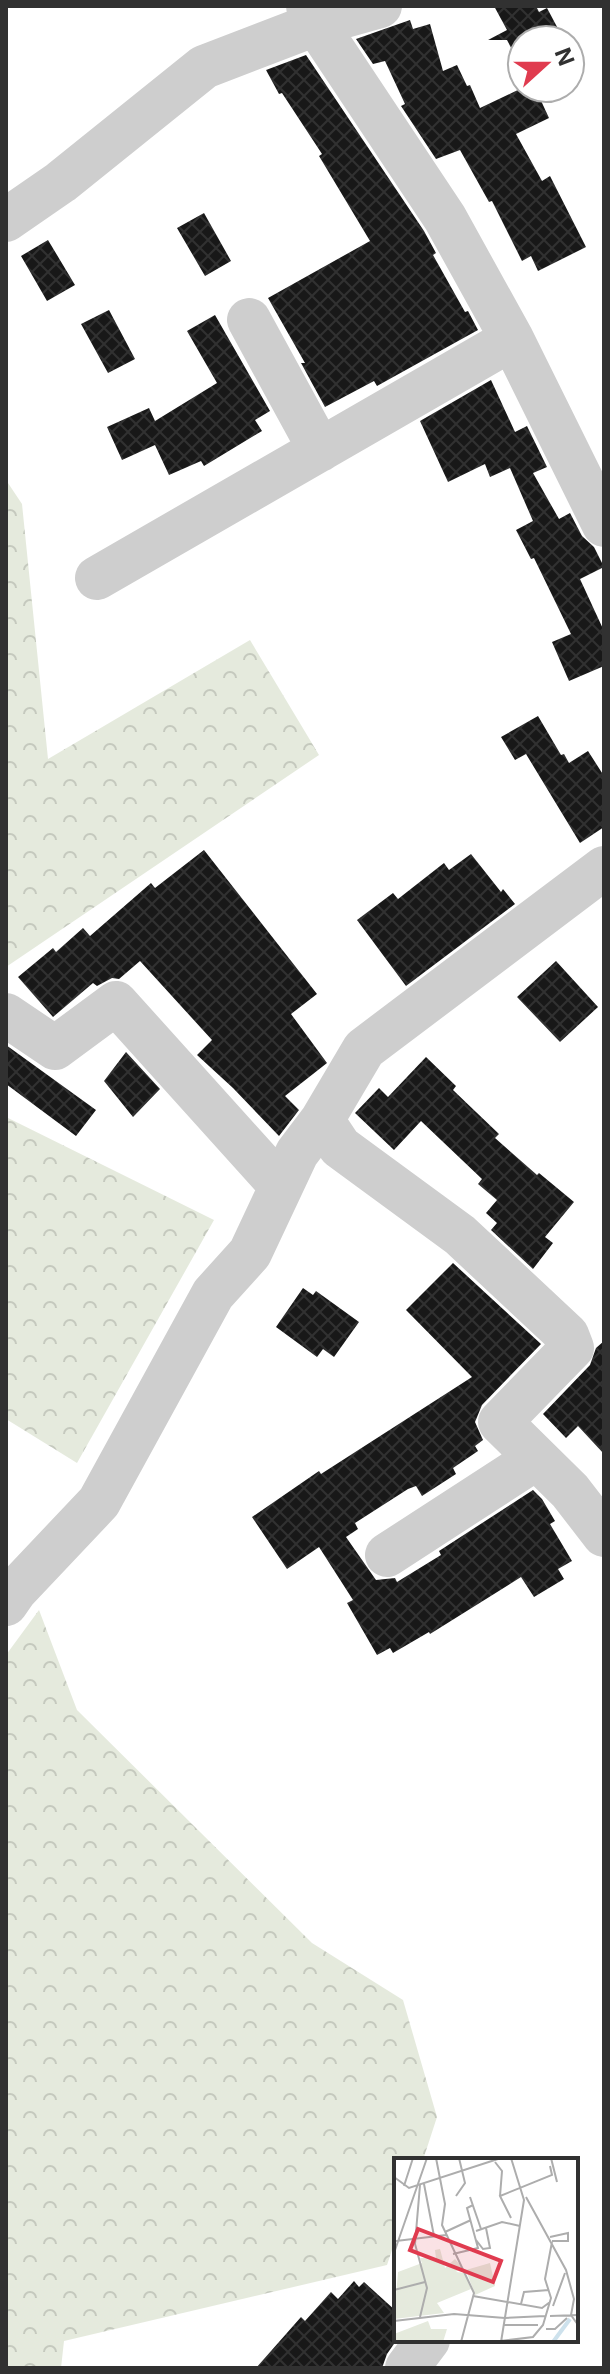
<svg xmlns="http://www.w3.org/2000/svg" width="610" height="2374" font-family="Inter,sans-serif">
	<style>
		.forest { fill: url(#forest-crowns) }
		.building { fill: url(#building-cross-hatch) }
		.lines { fill: none; stroke-linecap: round; stroke-linejoin: round }
		.minor { stroke: #cecece; stroke-width: 44 }
		.inset-river { fill: none; stroke: #cde1ec; stroke-width: 4 }
		.inset-road { fill: none; stroke: #adadad; stroke-width: 2 }
		.view { fill: #e03b4f; fill-opacity: 0.15; stroke: #e03b4f; stroke-width: 4 }
		.inset-edge { fill: none; stroke: #313131; stroke-width: 4 }
	</style>
	<defs>
		<pattern id="forest-crowns" width="20" height="18" patternUnits="userSpaceOnUse" patternTransform="scale(2)"><rect width="20" height="18" fill="#e5eadd"/><path d="M2 6a3 3 0 1 1 6 0M12 15a3 3 0 1 1 6 0" fill="none" stroke="#c5c9be"/></pattern>
		<pattern id="building-cross-hatch" width="8" height="8" patternUnits="userSpaceOnUse" patternTransform="scale(2)"><rect width="8" height="8" fill="#181818"/><path d="M0 0l8 8M0 8l8-8" fill="none" stroke="#313131"/></pattern>
	</defs>
	<rect width="100%" height="100%" fill="#fff"/>
	<path class="forest" d="M6,480L22,504L48,759L250,640L319,755L6,967Z
		M6,1117L214,1220L77,1463L6,1419Z
		M39,1610L77,1710L312,1943L403,2000L437,2117L423,2160H396V2238L387,2265L64,2341L61,2368H6V1655Z"/>
	<path class="building" d="M494,6H536L539,12L547,8L564,40H522V69L507,40H488L507,30Z
		M410,20L413,29L430,24L443,71L457,65L467,86L470,85L480,108L522,88H544L537,92L549,118L516,134L542,181L550,176L586,247L538,271L531,256L522,261L492,201L489,202L460,150L436,159L401,106L405,104L385,61L373,64L356,39Z
		M306,55L424,231L436,253L433,255L465,312L468,311L478,330L377,386L374,381L325,407L301,363H305L268,298L370,241L319,156L322,154L282,93L279,94L266,70Z
		M204,213L231,261L205,276L177,228Z
		M48,240L75,285L47,301L21,256Z
		M109,310L135,359L108,373L81,324Z
		M215,315L270,411L255,420L262,431L204,466L201,461L169,475L155,445L122,460L107,427L149,408L155,421L217,383L187,331Z
		M491,380L515,432L527,426L547,467L533,473L559,519L570,513L582,536L594,547L604,567L580,579L604,631V666L569,681L552,642L571,634L534,558L531,559L516,530L533,521L510,468L490,477L485,464L448,482L420,421Z
		M538,716L561,755L564,754L569,763L588,751L604,776V827L580,843L526,754L515,760L501,737Z
		M204,850L317,994L291,1014L327,1063L285,1096L299,1110L279,1136L233,1088L197,1055L212,1040L140,961L119,979L112,978L97,986L93,983L53,1017L18,977L53,948L56,952L83,928L90,936L151,883L155,888Z
		M471,854L501,892L503,889L515,904L406,986L357,920L393,893L398,899L444,863L449,870Z
		M556,961L598,1007L560,1042L517,997Z
		M6,1045L96,1110L76,1136L6,1084Z
		M126,1052L160,1089L133,1117L104,1081Z
		M426,1057L456,1086L453,1090L499,1134L495,1138L537,1175L539,1173L574,1202L545,1237L553,1243L533,1269L491,1230L497,1223L486,1213L497,1200L478,1184L482,1179L421,1121L394,1150L355,1113L379,1088L388,1097Z
		M453,1263L541,1344L482,1405L475,1422L483,1440L475,1446L478,1451L453,1468L456,1474L422,1496L416,1486L408,1489L355,1523L358,1529L346,1537L376,1580L395,1578L397,1582L441,1555L439,1551L533,1490L542,1499L555,1521L550,1524L572,1561L558,1569L564,1579L534,1597L521,1577L430,1634L429,1632L393,1653L390,1648L377,1655L347,1603L353,1600L319,1547L287,1569L252,1517L319,1471L321,1474L472,1377L406,1310Z
		M303,1288L313,1295L316,1291L359,1322L334,1357L323,1349L317,1357L276,1327Z
		M604,1341V1454L578,1426L566,1438L543,1414L590,1365L596,1348Z
		M354,2281L359,2287L364,2282L396,2311V2341L387,2354L382,2368H256L301,2317L305,2321L331,2292L338,2299Z"/>
	<g class="lines">
		<path class="minor" d="M308,6L316,24L445,218L512,339L604,525
			M6,220L61,182L204,67L316,24L380,6
			M249,320L320,450
			M97,578L512,339
			M6,1015L55,1048L116,1003L281,1186
			M322,1120L340,1147L460,1235L567,1335L572,1348L500,1422L570,1491L604,1535
			M387,1555L535,1459
			M6,1604L15,1591L99,1502L213,1294L250,1253L297,1153L322,1120L364,1049L604,868
			M407,2368L428,2340"/>
	</g>
	<g transform="translate(394 2158)">
		<rect width="184" height="184" fill="#fff"/>
		<path d="M46,91L51,110L61,101L68,109L62,114L71,115L77,131L43,145L50,155L0,161L4,114L28,105L26,100H42L41,92ZM96,105L101,128L81,137L72,112ZM34,163L37,171H53L49,184H0V176Z" fill="#e5eadd"/>
		<path class="inset-river" d="M159,184L176,161"/>
		<path class="inset-road" d="M42,0L51,46L48,67L80,135L67,184M157,0L163,24M101,4L108,13L106,38M0,19L15,30L107,0M30,26L40,78M26,27L21,86L33,130L26,159M10,28L19,0M62,38L71,25L65,0M76,39L87,71M132,39L172,112L180,141L177,157L184,167M117,60L106,38L158,17L156,8M82,73L108,64L126,68M51,74L77,62M156,79L174,75V83H158M82,82L89,91L96,90L92,70M2,83L52,77M0,95L33,0M59,96L84,90L73,50L79,47M0,132L31,124M79,138L148,150L156,144M127,146L130,134L155,132M159,148L171,115M156,158L184,157M111,160L151,158M0,163L60,156L111,160M110,167H144M152,171H161L173,160M99,184L139,179L149,167L157,140L151,121L158,84M107,184L130,42L117,0"/>
		<path class="view" d="M24,71L107,103L99,124L16,92Z"/>
		<rect width="184" height="184" class="inset-edge"/>
	</g>
	<rect width="610" height="2374" fill="none" stroke="#313131" stroke-width="16"/>
	<g transform="translate(546 64) rotate(69)"><circle r="38" fill="#ffffff" stroke="#adadad" stroke-width="2"/>
	<path d="M0-6L14 30L0 20L-14 30Z" fill="#e03b4f"/>
	<text y="-12" font-size="22" font-weight="bold" text-anchor="middle" fill="#313131">N</text>
	</g>
</svg>
